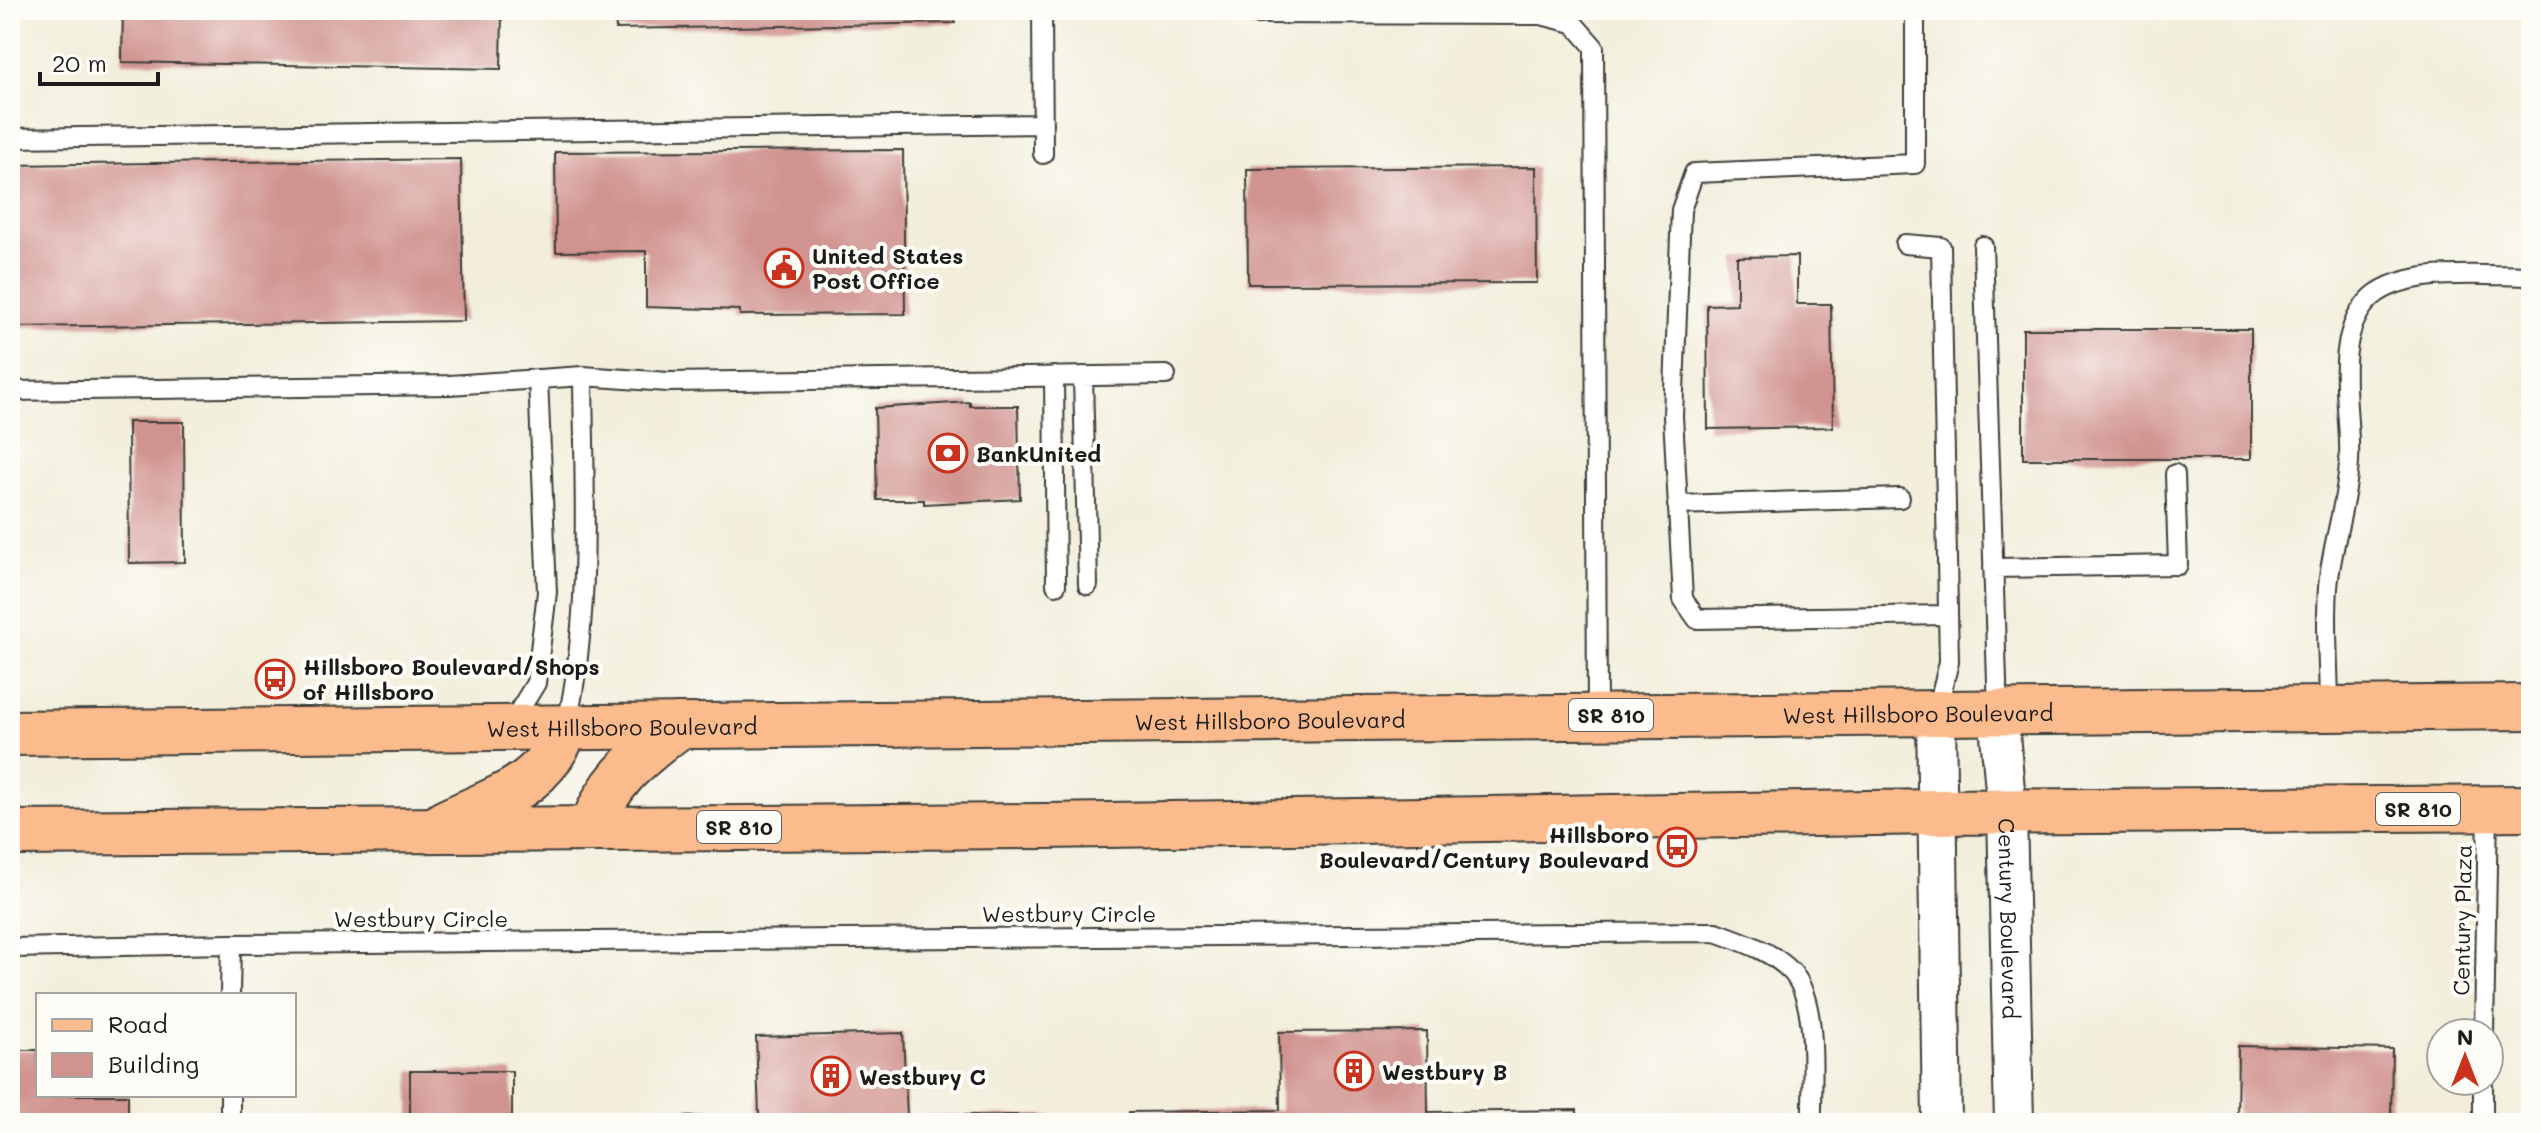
<svg xmlns="http://www.w3.org/2000/svg" width="2541" height="1133" font-family="Mali,sans-serif">
	<style>
		.building { fill: #d0938f }
		.lines { fill: none; stroke-linecap: round; stroke-linejoin: round }
		.service-casing { stroke: #3c3c39; stroke-width: 22 }
		.minor-casing { stroke: #3c3c39; stroke-width: 42 }
		.primary-casing { stroke: #3c3c39; stroke-width: 48 }
		.service { stroke: #fff; stroke-width: 18 }
		.minor { stroke: #fff; stroke-width: 38 }
		.primary { stroke: #fbbb8c; stroke-width: 44 }
		.labels { text-anchor: middle; dominant-baseline: central; stroke-width: 8; stroke-linejoin: round; paint-order: stroke }
		.shield { fill: #fdfcf7; stroke: #605f5e; stroke-width: 2 }
		.shield-label { font-size: 20px; font-weight: bold; fill: #1c1c1c }
		.poi-label { font-size: 22px; font-weight: bold; fill: #1c1c1c; stroke: #fdfcf7; text-anchor: start }
		.street-label { font-size: 22px; fill: #1c1c1c; stroke: #fdfcf7 }
	</style>
	<rect width="100%" height="100%" fill="#fdfcf7"/>
	<filter id="ink" filterUnits="userSpaceOnUse"><feTurbulence type="fractalNoise" baseFrequency=".0125" numOctaves="2"/><feDisplacementMap in="SourceGraphic" scale="16" xChannelSelector="R" yChannelSelector="G"/><feConvolveMatrix kernelMatrix="1 2 1 2 8 2 1 2 1" color-interpolation-filters="sRGB"/></filter>
	<filter id="wash" filterUnits="userSpaceOnUse"><feTurbulence type="fractalNoise" baseFrequency=".006" numOctaves="4" result="noise"/><feDisplacementMap in="SourceGraphic" scale="32" xChannelSelector="R" yChannelSelector="G"/><feGaussianBlur stdDeviation="1.8" result="paint"/><feColorMatrix in="noise" values="0 0 0 0 0 0 0 0 0 0 0 0 0 0 0 0 0 1.4 0 .05"/><feComposite in="paint" operator="in"/></filter>
	<g filter="url(#wash)">
		<rect width="100%" height="100%" fill="#f2eedb"/>
		<g id="blocks">
			<path class="building" d="M123,10H502L501,69L122,62Z
				M583,10H954L955,23L616,29L615,17H583Z
				M903,150L905,314L740,315V310L646,307V251L556,252L555,152Z
				M461,159L464,321L10,327V165Z
				M1536,167L1537,283L1248,284L1247,169Z
				M1797,256V304H1831L1833,427L1708,429L1707,305L1737,304V257Z
				M2023,329H2251V459H2023Z
				M970,402V406H1018L1020,499L924,504V500H877L875,408Z
				M128,422H184L185,562L129,563Z
				M1427,1031L1428,1112L1577,1110V1123H1129V1112L1280,1110L1279,1032Z
				M903,1033L907,1115H1049V1123H599V1119L759,1115L756,1037Z
				M2238,1046L2392,1049L2391,1123H2237Z
				M10,1050H38V1095H128V1123H10Z
				M410,1071H512V1123H410Z"/>
		</g>
	</g>
	<g filter="url(#ink)">
		<use href="#blocks" fill-opacity="0" stroke="#3c3c39" stroke-width="2"/>
		<g class="lines">
			<g class="service-casing">
				<path id="service" d="M1042,10L1043,154
					M1255,10V14L1541,15L1573,23L1594,47L1597,715
					M1915,10V164L1694,173L1681,210L1673,416L1683,599L1697,619L1948,615
					M10,138L1043,124
					M1905,244L1941,247L1949,662L1936,714
					M1983,246L1998,713
					M1054,376L1056,585
					M1083,376L1088,585
					M10,391L450,385L583,376L668,382L1166,375
					M1677,505L1900,498
					M1993,568L2178,565L2175,474
					M2329,710C2329,670 2325,628 2328,588C2331,546 2347,505 2349,462C2352,413 2331,342 2367,302C2399,265 2486,276 2531,276
					M511,724L536,683L547,592L538,379
					M566,728C592,612 584,494 583,376
					M10,948L231,944
					M230,995L231,944L1716,932C1743,942 1772,951 1792,972C1820,1004 1811,1082 1812,1123
					M2484,1033L2488,809
					M230,1123V1095
					M2483,1123V1081"/>
			</g>
			<g class="minor-casing">
				<g id="minor">
					<path id="s1" d="M1998,713L2007,811L2014,1123"/>
					<path d="M1936,715L1942,1123"/>
				</g>
			</g>
			<g class="primary-casing">
				<g id="primary">
					<path id="s2" d="M10,733L2531,707"/>
					<path d="M444,823C500,796 541,789 566,728"/>
					<path d="M592,828C610,777 638,759 679,726"/>
					<path d="M10,833L1045,826L1936,812L2531,808"/>
				</g>
			</g>
			<use href="#service" class="service"/>
			<use href="#minor" class="minor"/>
			<use href="#primary" class="primary"/>
		</g>
	</g>
	<defs>
		<g id="civic-ring" transform="scale(2)"><circle r="9.5" fill="#fdfcf7" stroke="#c8321e" stroke-width="1.5"/><path d="M-.6-6.5H3V-4.5H.6V-3L4-1V1h2V6H-6V1h2V-1L-.6-3ZM-1.2 2.5V6h2.4V2.5Z" fill="#c8321e"/></g>
		<g id="bank-ring" transform="scale(2)"><circle r="9.5" fill="#fdfcf7" stroke="#c8321e" stroke-width="1.5"/><path d="M-6-4H6V4H-6ZM0-2.3a2.3 2.3 0 1 0 0 4.6a2.3 2.3 0 1 0 0-4.6Z" fill="#c8321e"/></g>
		<g id="bus-ring" transform="scale(2)"><circle r="9.5" fill="#fdfcf7" stroke="#c8321e" stroke-width="1.5"/><path d="M-5-6H5V4H4V6H2V4H-2V6H-4V4H-5ZM-3.5-4V0h7V-4ZM-3.5 1.2v1.5H-2V1.2ZM2 1.2v1.5H3.5V1.2Z" fill="#c8321e"/></g>
		<g id="building-ring" transform="scale(2)"><circle r="9.5" fill="#fdfcf7" stroke="#c8321e" stroke-width="1.5"/><path d="M-4-6H4V6H1V3H-1V6H-4ZM-2.5-4.3h1.7v1.8h-1.7ZM.8-4.3h1.7v1.8H.8ZM-2.5-1h1.7V.8h-1.7ZM.8-1h1.7V.8H.8Z" fill="#c8321e"/></g>
	</defs>
	<g fill-rule="evenodd">
		<use href="#civic-ring" x="784" y="268"/>
		<use href="#bank-ring" x="948" y="453"/>
		<use href="#bus-ring" x="275" y="679"/>
		<use href="#bus-ring" x="1677" y="847"/>
		<use href="#building-ring" x="1354" y="1071"/>
		<use href="#building-ring" x="831" y="1076"/>
	</g>
	<g class="labels">
		<g class="shield">
			<rect x="1569" y="699" width="84" height="32" rx="6"/>
			<rect x="2376" y="793" width="84" height="32" rx="6"/>
			<rect x="697" y="811" width="84" height="32" rx="6"/>
		</g>
		<g class="shield-label">
			<text x="1611" y="715">SR 810</text>
			<text x="2418" y="809">SR 810</text>
			<text x="739" y="827">SR 810</text>
		</g>
		<g class="poi-label">
			<text x="812" y="255">United States<tspan x="812" dy="25">Post Office</tspan></text>
			<text x="976" y="453">BankUnited</text>
			<text x="303" y="666">Hillsboro Boulevard/Shops<tspan x="303" dy="25">of Hillsboro</tspan></text>
			<text x="1649" y="834" text-anchor="end">Hillsboro<tspan x="1649" dy="25">Boulevard/Century Boulevard</tspan></text>
			<text x="1382" y="1071">Westbury B</text>
			<text x="859" y="1076">Westbury C</text>
		</g>
		<g class="street-label">
			<text stroke="none"><textPath href="#s2" startOffset="1908">West Hillsboro Boulevard</textPath></text>
			<text stroke="none"><textPath href="#s2" startOffset="1260">West Hillsboro Boulevard</textPath></text>
			<text stroke="none"><textPath href="#s2" startOffset="612">West Hillsboro Boulevard</textPath></text>
			<text x="1069" y="913">Westbury Circle</text>
			<text x="421" y="918">Westbury Circle</text>
			<text stroke="none"><textPath href="#s1" startOffset="206">Century Boulevard</textPath></text>
			<text transform="translate(2462 920) rotate(-89)">Century Plaza</text>
		</g>
	</g>
	<rect width="2541" height="1133" fill="none" stroke="#fdfcf7" stroke-width="40"/>
	<rect x="36" y="993" width="260" height="104" fill="#fdfcf7" stroke="#a3a29f" stroke-width="2"/>
	<rect x="52" y="1019" width="40" height="12" fill="#fbbb8c" stroke="#a3a29f" stroke-width="2"/>
	<text x="108" y="1033" font-size="24" fill="#1c1c1c">Road</text>
	<rect x="52" y="1053" width="40" height="24" fill="#d0938f" stroke="#a3a29f" stroke-width="2"/>
	<text x="108" y="1073" font-size="24" fill="#1c1c1c">Building</text>
	<g transform="translate(2465 1057)"><circle r="38" fill="#fdfcf7" stroke="#a3a29f" stroke-width="2"/>
	<path d="M0-6L14 30L0 20L-14 30Z" fill="#c8321e"/>
	<text y="-12" font-size="22" font-weight="bold" text-anchor="middle" fill="#1c1c1c">N</text>
	</g>
	<path d="M40 72v12h118v-12" fill="none" stroke="#1c1c1c" stroke-width="4"/>
	<text x="52" y="72" font-size="24" fill="#1c1c1c" stroke="#fdfcf7" stroke-width="6" paint-order="stroke">20 m</text>
</svg>
